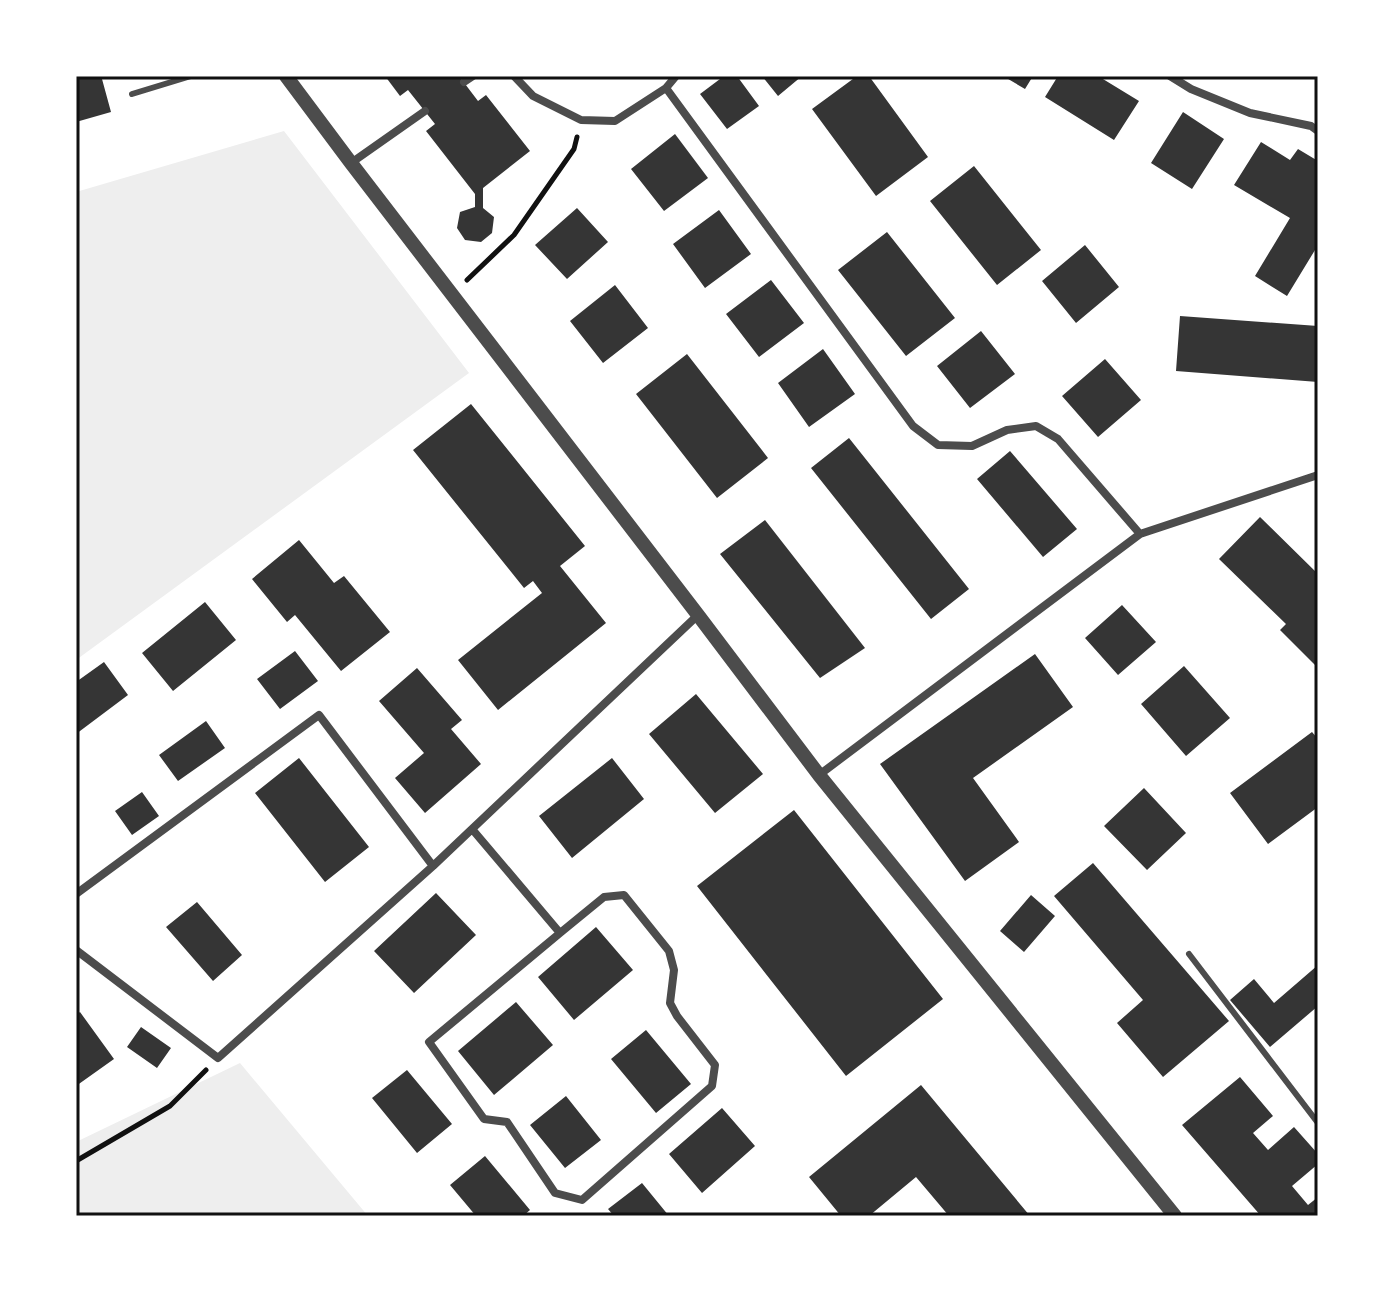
<svg xmlns="http://www.w3.org/2000/svg" width="1394" height="1292" font-family="'Public Sans',sans-serif">
	<style>
		.green { fill: #eee }
		.building { fill: #353535 }
		.lines { fill: none; stroke-linecap: round; stroke-linejoin: round }
		.path { stroke: #111; stroke-width: 5 }
		.service { stroke: #4c4c4c; stroke-width: 6 }
		.minor { stroke: #4c4c4c; stroke-width: 8 }
		.tertiary { stroke: #4c4c4c; stroke-width: 14 }
		.neatline { fill: none; stroke: #111; stroke-width: 3 }
	</style>
	<rect width="100%" height="100%" fill="#fff"/>
	<path class="green" d="M284,131L469,373L76,660V192Z
		M240,1063L368,1216H76V1142Z"/>
	<path class="building" d="M76,76H111L102,79L111,112L76,122Z
		M385,76H459L478,101L486,95L530,151L483,188V208L494,217L492,233L481,242L465,240L457,228L460,212L475,207V194L426,131L435,124L408,90L400,96Z
		M724,76H737L759,106L727,129L700,94Z
		M762,76H802L778,96Z
		M857,76H869L928,157L876,196L812,109Z
		M1003,76H1033L1025,89Z
		M1058,76H1098L1139,101L1114,140L1045,97Z
		M1183,112L1224,139L1192,189L1151,163Z
		M675,134L708,178L664,211L631,169Z
		M1261,142L1290,160L1298,149L1318,161V252L1315,250L1287,296L1255,276L1290,218L1234,185Z
		M974,166L1041,250L997,285L930,201Z
		M577,208L608,242L567,279L535,245Z
		M719,210L751,254L705,288L673,244Z
		M887,232L955,318L906,356L838,270Z
		M1085,245L1119,287L1076,323L1042,281Z
		M771,280L804,323L759,357L726,314Z
		M615,285L648,328L603,363L570,321Z
		M1180,316L1318,326V382L1176,371Z
		M981,331L1015,374L970,408L937,366Z
		M823,349L855,394L809,427L778,383Z
		M687,354L768,458L717,498L636,394Z
		M1105,359L1141,400L1098,437L1062,396Z
		M471,404L585,546L560,566L606,623L498,710L458,660L542,593L533,581L524,588L413,450Z
		M849,438L969,589L931,619L811,468Z
		M1010,451L1077,529L1043,557L977,479Z
		M1260,517L1318,574V668L1280,630L1286,624L1219,559Z
		M765,520L865,648L820,678L720,554Z
		M299,540L334,583L344,576L390,632L341,671L295,615L287,622L252,579Z
		M205,602L236,640L173,691L142,653Z
		M1122,605L1156,642L1118,675L1085,638Z
		M295,651L318,681L280,709L257,679Z
		M1035,654L1073,707L973,778L1019,842L965,881L880,764Z
		M104,662L128,695L76,734V682Z
		M1184,666L1230,718L1186,756L1141,704Z
		M417,668L462,720L451,729L481,764L425,813L395,778L424,753L379,701Z
		M696,694L763,774L715,813L649,734Z
		M206,721L225,748L178,781L159,755Z
		M1312,732L1318,739V807L1268,844L1230,793Z
		M299,758L369,847L325,882L255,793Z
		M612,758L644,799L572,858L539,816Z
		M1144,788L1186,833L1147,870L1104,826Z
		M142,792L159,816L132,835L115,811Z
		M794,810L943,999L846,1076L697,886Z
		M1093,863L1229,1021L1163,1077L1117,1023L1143,1000L1054,896Z
		M436,893L476,935L414,993L374,951Z
		M1031,895L1055,916L1024,952L1000,931Z
		M197,902L242,955L213,981L166,927Z
		M596,927L633,970L574,1020L538,977Z
		M1318,965V1006L1270,1047L1230,1000L1254,979L1274,1003Z
		M516,1002L553,1045L494,1095L458,1051Z
		M80,1012L114,1059L76,1086V1015Z
		M141,1027L171,1048L157,1068L127,1047Z
		M646,1030L691,1084L656,1113L611,1059Z
		M407,1070L452,1124L417,1153L372,1098Z
		M1240,1077L1273,1116L1253,1133L1268,1150L1294,1127L1318,1154V1164L1292,1186L1308,1205L1318,1197V1216H1261L1182,1125Z
		M921,1085L1030,1216H949L916,1177L869,1216H841L809,1177Z
		M566,1096L601,1140L565,1168L530,1125Z
		M722,1108L755,1146L702,1193L669,1154Z
		M485,1156L530,1210L523,1216H476L450,1185Z
		M642,1183L669,1216H614L608,1209Z"/>
	<g class="lines">
		<path class="path" d="M467,280L514,235L574,149L577,137
			M76,1161L170,1106L206,1070"/>
		<path class="service" d="M132,94L191,76
			M1189,954L1318,1123"/>
		<path class="minor" d="M514,76L533,96L581,120L615,121L666,88L676,76
			M1170,76L1191,89L1250,113L1311,126L1318,131
			M464,82L473,76
			M666,88L913,426L938,445L972,446L1007,430L1036,426L1058,439L1140,534
			M351,163L425,111
			M819,775L1140,534L1318,475
			M472,829L560,933L429,1042L484,1119L507,1122L555,1193L582,1200L712,1086L715,1065L677,1016L670,1003L674,970L669,951L624,895L604,897L560,933
			M76,894L319,715L433,866
			M76,950L218,1058L433,866L698,615"/>
		<path class="tertiary" d="M286,76L351,163L698,615L819,775L1175,1216"/>
	</g>
	<rect width="1394" height="1292" fill="none" stroke="#ffffff" stroke-width="156"/>
	<rect x="78" y="78" width="1238" height="1136" class="neatline"/>
</svg>
